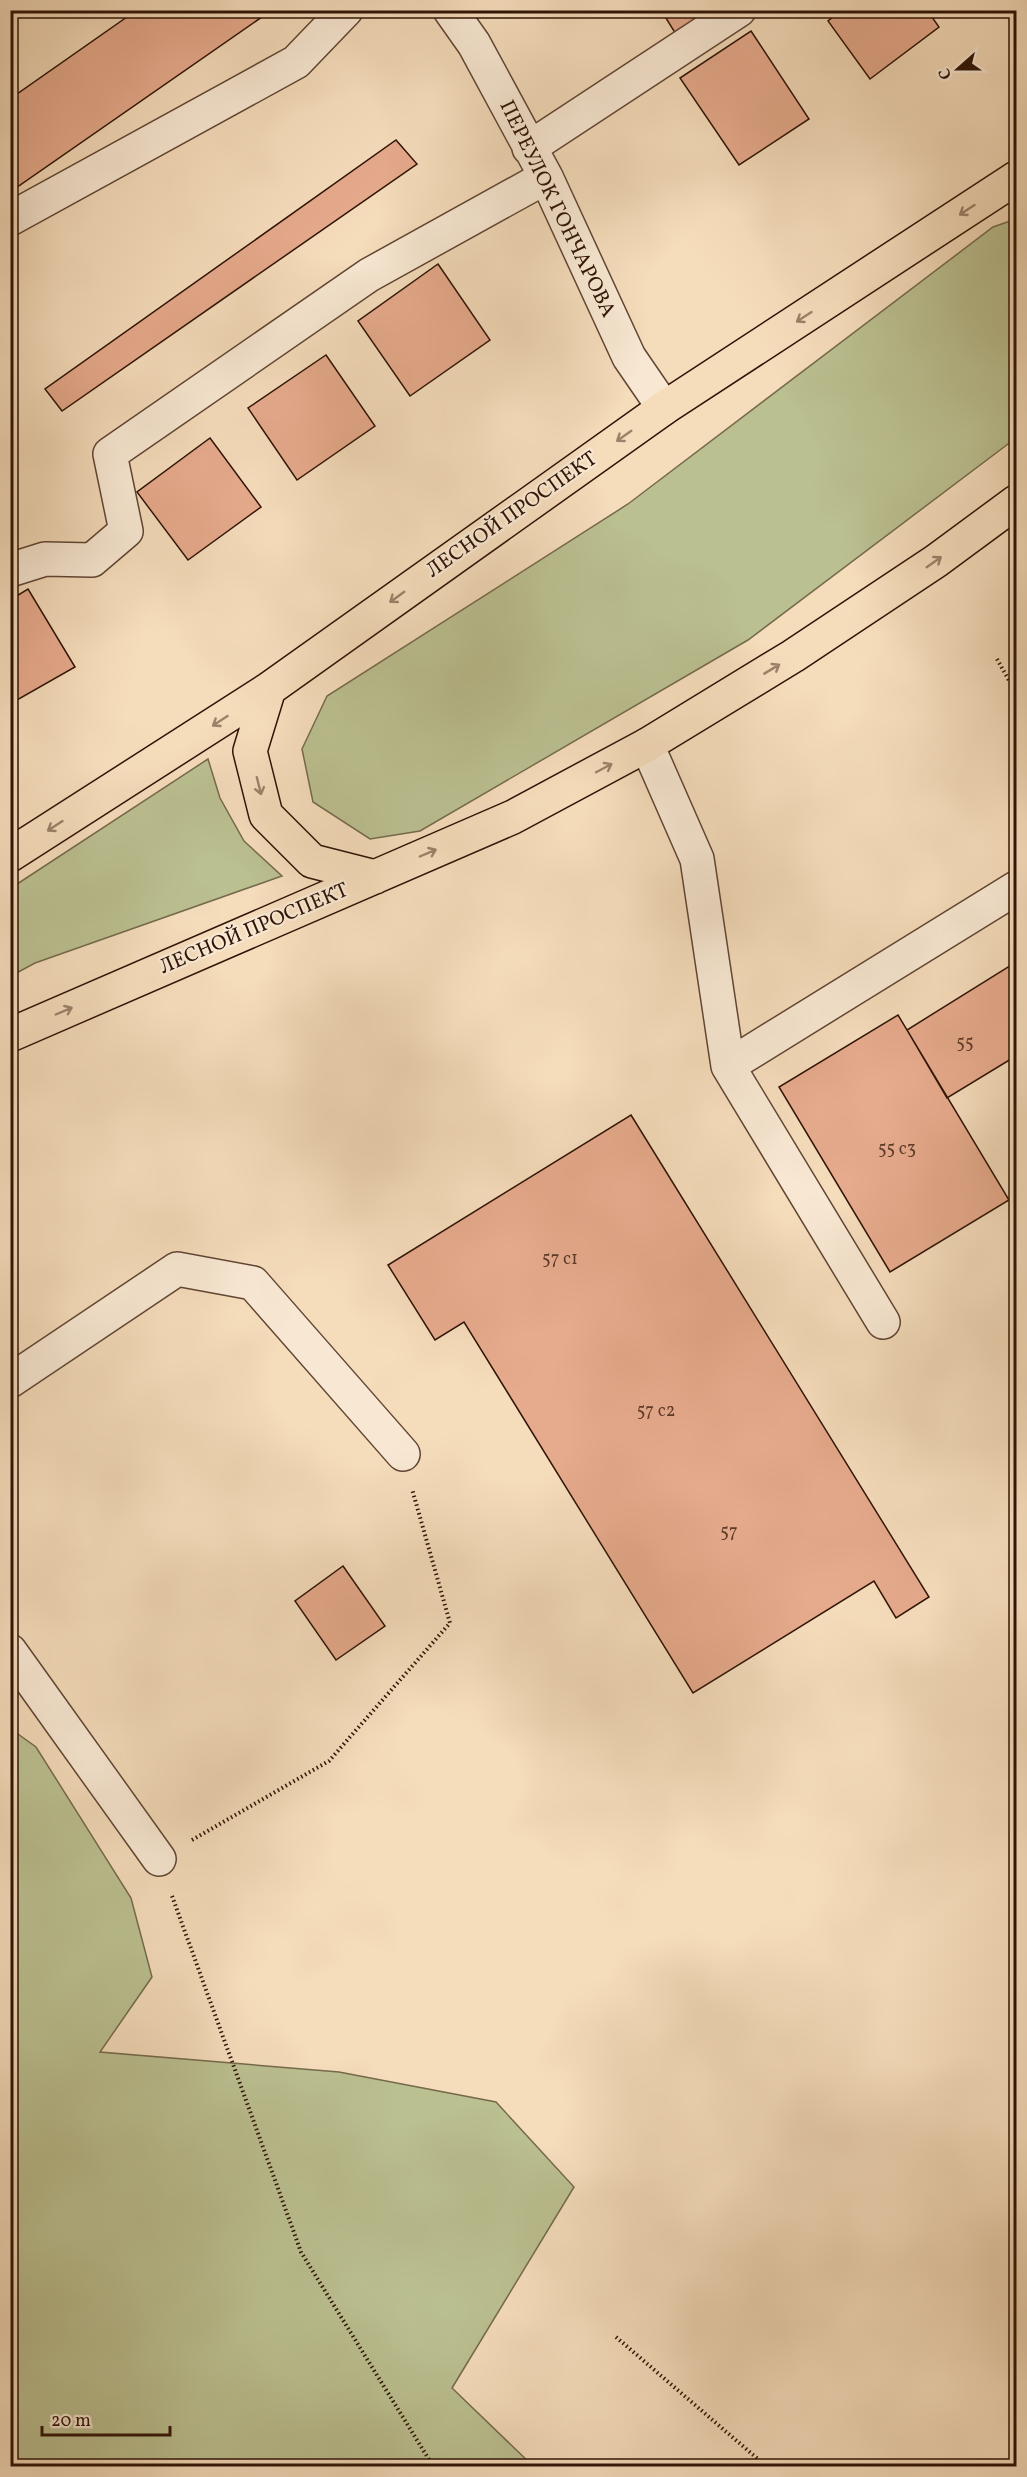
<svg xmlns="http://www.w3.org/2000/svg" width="1027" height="2477" font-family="Vollkorn,serif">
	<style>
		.green { fill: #bbc091; stroke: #756a4c; stroke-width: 1.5 }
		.building { fill: #e6aa8c; stroke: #2f1306; stroke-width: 1.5 }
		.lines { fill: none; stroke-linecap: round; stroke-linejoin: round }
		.minor-casing { stroke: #604533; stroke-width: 36 }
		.major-casing { stroke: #2f1306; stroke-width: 36 }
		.path { stroke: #2f1306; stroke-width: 4; stroke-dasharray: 1.5 3; stroke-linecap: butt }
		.minor { stroke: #f8e8d3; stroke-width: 33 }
		.major { stroke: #f5dcbb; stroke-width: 33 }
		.oneway { stroke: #9c826a }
		.labels { text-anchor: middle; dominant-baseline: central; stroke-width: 4.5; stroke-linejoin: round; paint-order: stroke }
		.number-label { font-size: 18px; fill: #5d3928 }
		.street-label { font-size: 21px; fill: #2f1306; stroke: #f8e8d3 }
	</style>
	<rect width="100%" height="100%" fill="#f5dcbb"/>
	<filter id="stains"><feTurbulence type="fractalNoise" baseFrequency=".00333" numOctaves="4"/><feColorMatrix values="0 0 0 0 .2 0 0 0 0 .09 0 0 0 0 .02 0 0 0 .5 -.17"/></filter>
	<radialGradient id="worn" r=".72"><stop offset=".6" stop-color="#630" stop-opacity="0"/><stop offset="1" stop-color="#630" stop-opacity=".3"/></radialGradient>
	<path class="green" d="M1016,219V438L748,640L420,831L370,839L313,802L302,749L327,696L628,504L993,227Z
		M208,759L220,798L244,841L282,876L35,963L11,976V888Z
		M11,1729L36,1747L131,1898L152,1977L100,2052L339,2072L496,2102L574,2187L452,2388L533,2466H11Z"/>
	<path class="building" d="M137,10H272L10,192V99Z
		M661,10H714L677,36Z
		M842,10H927L939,27L870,79L828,21Z
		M751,31L809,119L739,165L680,78Z
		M396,140L417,164L62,411L45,389Z
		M438,264L490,340L410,396L358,321Z
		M326,355L375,426L297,480L248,408Z
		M210,438L261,507L188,560L137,492Z
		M28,589L75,667L10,704V600Z
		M1016,962V1056L947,1098L907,1030Z
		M898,1015L1009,1200L890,1272L779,1087Z
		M631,1115L929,1597L896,1618L874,1581L693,1693L464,1322L435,1340L388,1265Z
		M343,1566L385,1626L336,1660L295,1601Z"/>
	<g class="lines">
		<g class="minor-casing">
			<path id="minor" d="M450,10L474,44L546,177L629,357L664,408
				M529,148L739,10
				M10,219L296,62L346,10
				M10,570L45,559L92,560L126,531L110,454L369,275L546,177
				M647,745L697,859L728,1066L883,1322
				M728,1066L1016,888
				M10,1381L177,1269L253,1283L403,1454
				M10,1651L159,1859"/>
		</g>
		<g class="major-casing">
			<path id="major" d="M269,689L250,751L266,815L312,861L375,877
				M10,855L269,689L664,408L1016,178
				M10,1035L513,817L647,745L793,656L936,561L1016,502"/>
		</g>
		<path class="path" d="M997,659L1016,693
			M192,1840L329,1761L450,1623L412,1489
			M172,1896L301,2252L433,2466
			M616,2337L766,2466"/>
		<use href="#minor" class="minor"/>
		<use href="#major" class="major"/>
	</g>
	<defs><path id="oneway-shaft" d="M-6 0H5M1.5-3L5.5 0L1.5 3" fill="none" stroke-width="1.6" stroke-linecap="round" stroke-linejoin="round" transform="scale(1.5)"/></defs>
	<g class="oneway">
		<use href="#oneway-shaft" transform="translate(967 210) rotate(147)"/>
		<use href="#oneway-shaft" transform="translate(804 317) rotate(147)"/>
		<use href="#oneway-shaft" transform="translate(624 436) rotate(145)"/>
		<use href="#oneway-shaft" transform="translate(934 562) rotate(-35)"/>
		<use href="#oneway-shaft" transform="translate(397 597) rotate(144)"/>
		<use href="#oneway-shaft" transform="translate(772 669) rotate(-31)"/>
		<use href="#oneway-shaft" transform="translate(220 721) rotate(147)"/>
		<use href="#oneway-shaft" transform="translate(604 768) rotate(-28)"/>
		<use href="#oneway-shaft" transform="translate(259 786) rotate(76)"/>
		<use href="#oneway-shaft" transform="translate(55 826) rotate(147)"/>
		<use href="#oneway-shaft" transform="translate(428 853) rotate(-23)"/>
		<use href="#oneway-shaft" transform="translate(64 1011) rotate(-23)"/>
	</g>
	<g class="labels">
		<g class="number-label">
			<text x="965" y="1043">55</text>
			<text x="897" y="1149">55 с3</text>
			<text x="560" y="1259">57 с1</text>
			<text x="656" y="1411">57 с2</text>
			<text x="729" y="1532">57</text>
		</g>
		<g class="street-label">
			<text transform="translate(557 209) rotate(64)">ПЕРЕУЛОК ГОНЧАРОВА</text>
			<text transform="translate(512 515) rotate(-35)">ЛЕСНОЙ ПРОСПЕКТ</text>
			<text transform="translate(254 929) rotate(-23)">ЛЕСНОЙ ПРОСПЕКТ</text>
		</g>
	</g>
	<rect width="1027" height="2477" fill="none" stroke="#f5dcbb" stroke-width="36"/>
	<rect x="12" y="12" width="1003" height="2453" fill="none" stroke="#2f1306" stroke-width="3"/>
	<rect x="18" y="18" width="991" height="2441" fill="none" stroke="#2f1306" stroke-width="1.5"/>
	<g transform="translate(958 69) rotate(249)" stroke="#f8e8d3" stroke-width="4.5" paint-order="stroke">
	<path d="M0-4.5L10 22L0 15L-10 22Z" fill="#2f1306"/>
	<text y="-9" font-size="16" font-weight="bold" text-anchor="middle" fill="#2f1306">С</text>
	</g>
	<path d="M42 2426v9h128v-9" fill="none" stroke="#2f1306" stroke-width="3"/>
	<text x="51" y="2426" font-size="18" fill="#2f1306" stroke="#f8e8d3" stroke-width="4.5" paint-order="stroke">20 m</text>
	<rect width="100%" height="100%" filter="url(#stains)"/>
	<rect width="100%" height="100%" fill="url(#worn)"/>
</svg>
